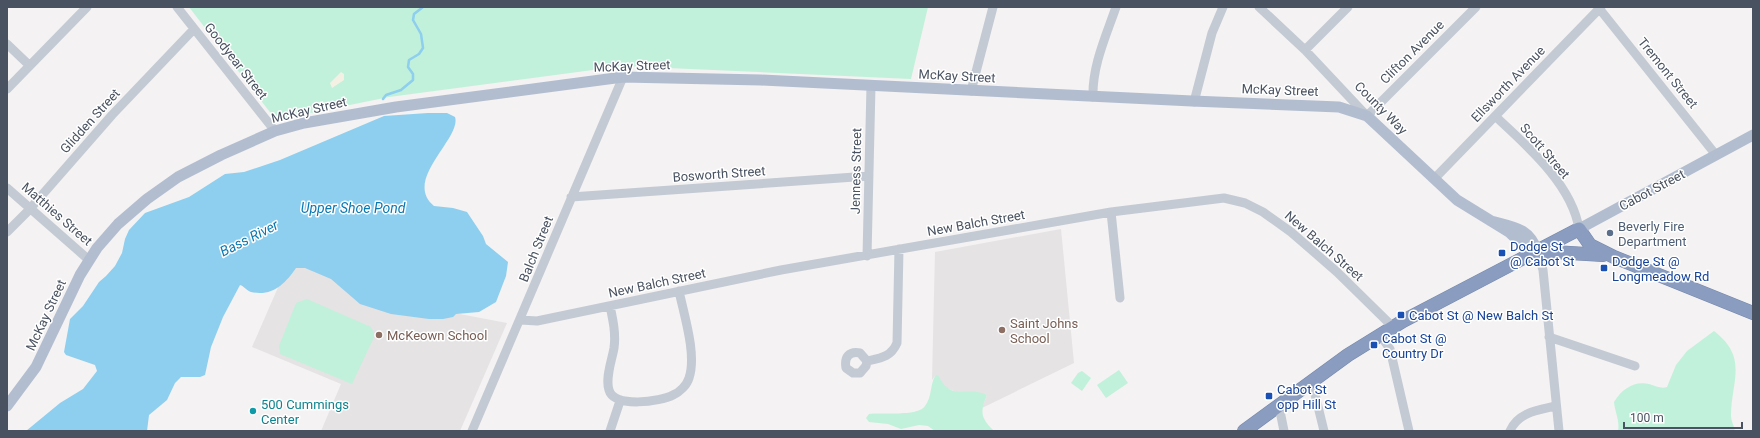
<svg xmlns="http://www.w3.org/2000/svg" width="1760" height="438" font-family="Roboto,sans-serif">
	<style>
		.education { fill: #e5e3e4 }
		.green { fill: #c1f1da }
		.sand { fill: #f4f1e4 }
		.water { fill: #8eceee }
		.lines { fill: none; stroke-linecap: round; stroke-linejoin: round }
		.stream { stroke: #8eceee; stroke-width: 2.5 }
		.highway-casing { stroke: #7588ac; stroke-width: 14 }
		.minor { stroke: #c3cad3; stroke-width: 9 }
		.major { stroke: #b2bdd0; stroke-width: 11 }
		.highway { stroke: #8a9dc0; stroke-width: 13 }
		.service-dot { fill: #5c6f8a; stroke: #fff; stroke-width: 1.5 }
		.transit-dot { fill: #1a4fb4; stroke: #fff; stroke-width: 1.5 }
		.education-dot { fill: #8d6e63; stroke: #fff; stroke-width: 1.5 }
		.culture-dot { fill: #0f9aa8; stroke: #fff; stroke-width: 1.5 }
		.labels { text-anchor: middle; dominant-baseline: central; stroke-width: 3; stroke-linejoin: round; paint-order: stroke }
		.street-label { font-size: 13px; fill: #495260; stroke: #fff }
		.service-label { font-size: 13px; fill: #4e5e75; stroke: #fff; text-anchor: start }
		.transit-label { font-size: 13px; fill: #164399; stroke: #fff; text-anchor: start }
		.education-label { font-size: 13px; fill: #785e54; stroke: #fff; text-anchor: start }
		.culture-label { font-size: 13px; fill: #0d838f; stroke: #fff; text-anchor: start }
		.water-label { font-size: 14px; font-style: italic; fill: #0b79b1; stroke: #fff }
	</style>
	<rect width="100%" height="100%" fill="#f4f2f2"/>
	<path class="education" d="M1061,229L1074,363L982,408L987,395L969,392L960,394L945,387L935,376L932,380L935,252Z
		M293,253L391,301L507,323L460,431H321L341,384L252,347Z"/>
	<path class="green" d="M189,7H928L911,79L623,66L389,97L276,120Z
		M307,299L371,327L375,335L352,384L280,354L279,346L296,303Z
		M1714,331C1749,358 1731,381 1731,416C1731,421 1734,426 1735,431H1618C1620,421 1615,412 1614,402C1622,389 1634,381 1649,384C1656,386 1661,389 1667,387L1676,365L1687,351Z
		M1119,370L1128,383L1106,398L1097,385Z
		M1082,371L1091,378L1082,391L1071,383L1078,373Z
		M938,375C952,403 966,385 987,395C980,412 980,417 994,431H935L928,426L919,425L901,429L888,424L869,422L866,418L869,414C882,412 918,417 925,406C932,397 930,385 935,376Z"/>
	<path class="sand" d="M341,72L344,74V80L332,88L330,83Z"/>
	<path class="water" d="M428,113H447L455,117C462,138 402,180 434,206L453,208L467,212L483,236L486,244L508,262L506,276L496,302L479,312L456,314L453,317L443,319H429L391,314L360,304L331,279L305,268H296C285,284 272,297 251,292C246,290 244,286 240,285L223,317L211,347L205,375L200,377H181L175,383L167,400L149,415L147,431H26L60,403L83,389L97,371L95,365L66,355L64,352L70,319L83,306L99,282L106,276L115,266L122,253L125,239L129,230L145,213L189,197L225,174L244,172L280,160L384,116Z"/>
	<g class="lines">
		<path class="stream" d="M383,99L386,95L401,90L413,80V74L408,67L409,60L419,54L423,48L421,34L413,20L414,14L423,7"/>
		<g class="highway-casing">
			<path id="highway" d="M1537,251L1603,255
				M1244,431L1348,355L1403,321L1579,229L1590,245L1614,257L1753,313"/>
		</g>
		<path class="minor" d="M177,7L275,131
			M1259,7L1305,50L1367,116L1476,7
			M1598,7L1716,155
			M7,44L29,65
			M1305,50L1348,7
			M7,89L87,7
			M971,91L993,7
			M1093,97C1092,66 1106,36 1116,7
			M1194,102L1212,33L1223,7
			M1495,116C1526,145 1572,184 1579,229
			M1434,179L1601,7
			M7,188L89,260
			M571,197L869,176
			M1111,212L1120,298
			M7,232L28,211L112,115L194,29
			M1537,251L1543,270L1559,431
			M867,256L871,86
			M610,306C613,320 616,334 614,348C612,360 605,378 609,390C614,408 660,402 673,395C680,392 687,385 689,378C697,355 684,315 679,291
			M521,320L537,321L781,270L1111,212L1224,198L1245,203L1263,212L1291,232L1337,272L1393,327
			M1380,335L1390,349L1409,431
			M1549,337L1635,366
			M867,361L866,366L860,373H853L846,368C844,357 849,351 860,353L867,361C881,358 891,357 897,343L899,249
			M1312,382L1324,431
			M1279,406L1284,431
			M472,431L623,77
			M610,431L620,401
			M1510,431C1518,412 1539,410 1556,406"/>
		<path class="major" d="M1579,229L1753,135
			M7,406L36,367L80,275L97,248L118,224L147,199L178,177L221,155L275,131L304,123L396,107L623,77L761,80L1192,101L1339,107L1367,116L1457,200L1509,232L1526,248L1537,251C1529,227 1512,227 1491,221"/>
		<use href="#highway" class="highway"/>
	</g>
	<circle class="service-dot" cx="1610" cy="233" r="4"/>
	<g class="transit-dot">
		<rect x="1498" y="249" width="8" height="8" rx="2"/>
		<rect x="1600" y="264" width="8" height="8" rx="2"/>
		<rect x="1397" y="311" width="8" height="8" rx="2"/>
		<rect x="1370" y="341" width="8" height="8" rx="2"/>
		<rect x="1265" y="392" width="8" height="8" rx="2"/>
	</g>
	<g class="education-dot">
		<circle cx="1002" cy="330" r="4"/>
		<circle cx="379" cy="335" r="4"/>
	</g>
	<circle class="culture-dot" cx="253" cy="411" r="4"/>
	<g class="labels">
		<g class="street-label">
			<text transform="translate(1412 52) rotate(-45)">Clifton Avenue</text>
			<text transform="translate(236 61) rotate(52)">Goodyear Street</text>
			<text transform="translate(632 66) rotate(-2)">McKay Street</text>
			<text transform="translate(1668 73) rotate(51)">Tremont Street</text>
			<text transform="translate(957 76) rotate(3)">McKay Street</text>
			<text transform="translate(1508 84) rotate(-46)">Ellsworth Avenue</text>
			<text transform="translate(1280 90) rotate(2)">McKay Street</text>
			<text transform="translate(1381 108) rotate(45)">County Way</text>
			<text transform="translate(309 110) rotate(-13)">McKay Street</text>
			<text transform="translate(90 121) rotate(-48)">Glidden Street</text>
			<text transform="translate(1545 151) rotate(49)">Scott Street</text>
			<text transform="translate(856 171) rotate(-89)">Jenness Street</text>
			<text transform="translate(719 174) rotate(-4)">Bosworth Street</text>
			<text transform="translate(1652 190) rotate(-28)">Cabot Street</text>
			<text transform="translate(57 214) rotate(41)">Matthies Street</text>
			<text transform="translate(976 223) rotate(-10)">New Balch Street</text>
			<text transform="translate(1324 246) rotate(41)">New Balch Street</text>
			<text transform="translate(536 249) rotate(-68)">Balch Street</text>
			<text transform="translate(657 283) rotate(-12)">New Balch Street</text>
			<text transform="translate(46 315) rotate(-65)">McKay Street</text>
		</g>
		<g class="service-label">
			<text x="1618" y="226">Beverly Fire<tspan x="1618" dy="15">Department</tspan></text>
		</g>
		<g class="transit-label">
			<text x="1510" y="246">Dodge St<tspan x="1510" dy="15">@ Cabot St</tspan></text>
			<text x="1612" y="261">Dodge St @<tspan x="1612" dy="15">Longmeadow Rd</tspan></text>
			<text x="1409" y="315">Cabot St @ New Balch St</text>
			<text x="1382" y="338">Cabot St @<tspan x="1382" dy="15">Country Dr</tspan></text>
			<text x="1277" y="389">Cabot St<tspan x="1277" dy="15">opp Hill St</tspan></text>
		</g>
		<g class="education-label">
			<text x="1010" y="323">Saint Johns<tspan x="1010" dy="15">School</tspan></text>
			<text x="387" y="335">McKeown School</text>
		</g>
		<g class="culture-label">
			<text x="261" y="404">500 Cummings<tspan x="261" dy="15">Center</tspan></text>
		</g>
		<g class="water-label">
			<text x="353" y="208">Upper Shoe Pond</text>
			<text transform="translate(249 238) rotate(-27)">Bass River</text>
		</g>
	</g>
	<rect width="1760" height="438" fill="none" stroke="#495260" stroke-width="16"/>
	<path d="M1624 422v6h118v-6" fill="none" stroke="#495260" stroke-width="2"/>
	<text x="1630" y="422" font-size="12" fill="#495260" stroke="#ffffff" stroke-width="3" paint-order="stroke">100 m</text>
</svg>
